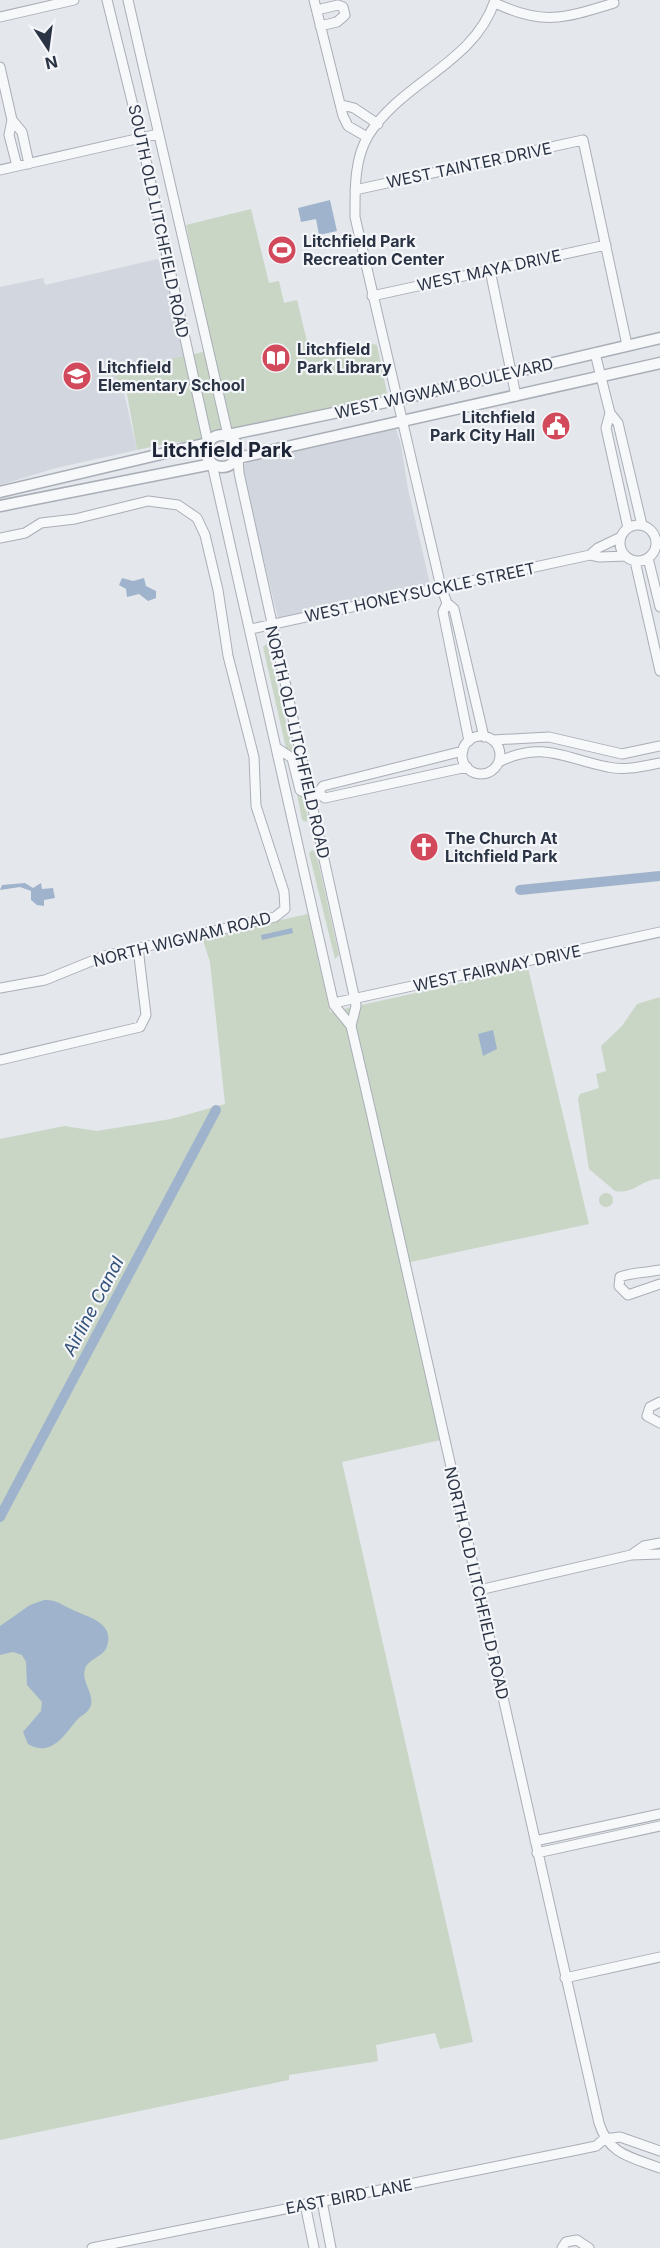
<svg xmlns="http://www.w3.org/2000/svg" width="660" height="2248" font-family="Inter,sans-serif">
	<style>
		.built { fill: #d2d6de }
		.green { fill: #c9d6c5 }
		.water { fill: #9fb4cc }
		.lines { fill: none; stroke-linecap: round; stroke-linejoin: round }
		.canal { stroke: #9fb4cc; stroke-width: 10 }
		.minor-casing { stroke: #a9aeb7; stroke-width: 11 }
		.tertiary-casing { stroke: #a9aeb7; stroke-width: 13 }
		.minor { stroke: #f7f8fa; stroke-width: 9 }
		.tertiary { stroke: #f7f8fa; stroke-width: 10 }
		.labels { text-anchor: middle; dominant-baseline: central; stroke-width: 4.5; stroke-linejoin: round; paint-order: stroke }
		.street-label { font-size: 16px; fill: #2b3445; stroke: #f4f6f9 }
		.poi-label { font-size: 16px; font-weight: bold; fill: #2b3445; stroke: #f4f6f9; text-anchor: start }
		.water-label { font-size: 18px; font-style: italic; fill: #34527a; stroke: #f4f6f9 }
		.quarter-label { font-size: 20px; font-weight: bold; fill: #1d2536; stroke: #f4f6f9 }
	</style>
	<rect width="100%" height="100%" fill="#e4e7ec"/>
	<path class="built" d="M162,258L188,369L122,384L137,450L56,468L0,485V287L43,278L45,285Z
		M396,429L401,445L408,489L430,584L278,618L242,471L243,465L258,457Z"/>
	<path class="green" d="M251,209L269,283L279,281L284,303L297,300L310,354L313,356L369,343L377,345L387,393L385,397L187,443L174,442L137,450L127,394L112,372L212,350L186,225Z
		M267,644L294,755L288,757L263,647Z
		M296,789L302,790L308,819L306,822L302,820Z
		M312,850L316,852L339,955L335,959L309,853Z
		M308,914L330,1012L528,968L589,1224L406,1263L445,1439L342,1462L473,2042L440,2049L435,2033L376,2045L378,2061L373,2062L289,2075V2080L0,2140V1139L64,1126L97,1131L171,1119L225,1104L210,962L202,937Z
		M660,997V1179C642,1178 634,1195 615,1191L589,1169L578,1099L580,1094L599,1088L596,1074L606,1071L601,1046L622,1026L637,1004Z
		M599 1200a7 7 0 1 1 14 0a7 7 0 1 1-14 0Z"/>
	<path class="water" d="M330,200L337,231L319,235L316,219L301,222L298,208Z
		M122,578L133,581L144,578L146,586L156,591V598L148,601L139,594L127,597L126,589L119,585Z
		M25,883L33,888L41,883L42,889L53,888L55,898L44,900V906L37,905L31,900V891L20,887L0,890L2,885Z
		M292,928L293,933L262,940L261,935Z
		M493,1030L497,1049L483,1056L478,1034Z
		M44,1600C56,1599 62,1605 73,1610C88,1617 115,1623 107,1646C104,1657 89,1658 85,1669C81,1681 94,1693 91,1705C89,1713 81,1715 76,1721C63,1737 51,1757 28,1744L23,1732L41,1711L42,1702L27,1685L26,1662L22,1655L13,1652L0,1655V1626L30,1605Z"/>
	<g class="lines">
		<path class="canal" d="M520,890L660,876
			M0,1517L216,1110"/>
		<g class="minor-casing">
			<path id="minor" d="M107,0L141,138L208,443
				M128,0L228,435
				M314,0L343,116L348,126L367,137
				M495,3C544,26 565,18 614,3
				M317,10L338,5L343,7L345,15L337,22L320,26
				M0,17L74,0
				M0,67L12,120
				M342,105L354,108L378,124
				M17,166L9,135L12,120L22,132L29,164
				M0,170L158,134
				M355,190L583,140L627,345
				M490,270L516,396
				M372,296L606,245
				M595,353L610,413L618,423L642,525
				M610,413L606,428L628,528
				M238,458L239,473L355,1000L356,1006L351,1026
				M212,464L334,1005L351,1026L371,1112L599,2123C609,2155 631,2157 660,2168
				M620 543a18 18 0 1 1 36 0a18 18 0 1 1-36 0Z
				M0,538L25,533L41,523L75,519L148,501L178,505L197,518L205,535L218,590L228,656L254,757L256,806L284,892L285,909L275,917L104,956L45,980L0,988
				M590,555L598,548L621,537
				M648,558L660,607
				M635,561L660,671
				M447,603L443,612L469,741
				M251,629L590,555L600,557L626,556
				M462 755a19 19 0 1 1 38 0a19 19 0 1 1-38 0Z
				M484,737L454,609L447,603L441,587L355,217C355,190 354,160 368,136C402,81 474,64 495,0
				M493,740L549,737L622,754L660,746
				M277,748L292,758L300,790L309,795
				M499,762C542,740 566,759 608,767C626,771 643,766 660,763
				M318,793L323,786L463,751
				M309,795L318,793L325,798L467,767
				M334,1003L660,932
				M0,1060L140,1027L146,1015L138,948
				M660,1270C646,1273 633,1272 620,1277L619,1286L628,1295L660,1284
				M660,1402L650,1407L647,1416L660,1423
				M631,1555L644,1546L660,1543
				M479,1590L631,1555L660,1554
				M535,1841L660,1814
				M537,1853L660,1826
				M565,1978L660,1957
				M604,2139L620,2137L660,2151
				M322,2201L331,2248
				M305,2204L314,2248
				M92,2248L577,2150L596,2146L604,2139
				M562,2248L566,2242L577,2240L589,2248"/>
		</g>
		<g class="tertiary-casing">
			<path id="tertiary" d="M206 451a16 16 0 1 1 32 0a16 16 0 1 1-32 0Z
				M228,435L396,400L660,338
				M238,458L660,363
				M0,492L208,443
				M0,506L212,464"/>
		</g>
		<use href="#minor" class="minor"/>
		<use href="#tertiary" class="tertiary"/>
	</g>
	<defs>
		<g id="stadium-disc" transform="scale(1.5)"><circle r="9.5" fill="#d1495b" stroke="#f4f6f9"/><path d="M0-5a6.5 5 0 1 0 0 10a6.5 5 0 1 0 0-10ZM-3.5-1.8h7v3.6h-7Z" fill="#fff"/></g>
		<g id="library-disc" transform="scale(1.5)"><circle r="9.5" fill="#d1495b" stroke="#f4f6f9"/><path d="M-6-4Q-3-5.5-.7-3.5V5Q-3 3-6 4ZM6-4Q3-5.5 .7-3.5V5Q3 3 6 4Z" fill="#fff"/></g>
		<g id="school-disc" transform="scale(1.5)"><circle r="9.5" fill="#d1495b" stroke="#f4f6f9"/><path d="M0-5L7-2L0 1L-7-2ZM-4 1L0 2.5L4 1V4Q0 6-4 4Z" fill="#fff"/></g>
		<g id="civic-disc" transform="scale(1.5)"><circle r="9.5" fill="#d1495b" stroke="#f4f6f9"/><path d="M-.6-6.5H3V-4.5H.6V-3L4-1V1h2V6H-6V1h2V-1L-.6-3ZM-1.2 2.5V6h2.4V2.5Z" fill="#fff"/></g>
		<g id="church-disc" transform="scale(1.5)"><circle r="9.5" fill="#d1495b" stroke="#f4f6f9"/><path d="M-1.2-6h2.4v3.5h3.3v2.4h-3.3V6h-2.4V-.1h-3.3v-2.4h3.3Z" fill="#fff"/></g>
	</defs>
	<g fill-rule="evenodd">
		<use href="#stadium-disc" x="282" y="250"/>
		<use href="#library-disc" x="276" y="358"/>
		<use href="#school-disc" x="77" y="376"/>
		<use href="#civic-disc" x="556" y="426"/>
		<use href="#church-disc" x="424" y="847"/>
	</g>
	<g class="labels">
		<g class="street-label">
			<text transform="translate(469 165) rotate(-12)">WEST TAINTER DRIVE</text>
			<text transform="translate(159 221) rotate(78)">SOUTH OLD LITCHFIELD ROAD</text>
			<text transform="translate(489 270) rotate(-12)">WEST MAYA DRIVE</text>
			<text transform="translate(444 388) rotate(-13)">WEST WIGWAM BOULEVARD</text>
			<text transform="translate(420 592) rotate(-12)">WEST HONEYSUCKLE STREET</text>
			<text transform="translate(298 742) rotate(77)">NORTH OLD LITCHFIELD ROAD</text>
			<text transform="translate(182 939) rotate(-14)">NORTH WIGWAM ROAD</text>
			<text transform="translate(497 968) rotate(-12)">WEST FAIRWAY DRIVE</text>
			<text transform="translate(477 1583) rotate(77)">NORTH OLD LITCHFIELD ROAD</text>
			<text transform="translate(349 2196) rotate(-11)">EAST BIRD LANE</text>
		</g>
		<g class="poi-label">
			<text x="303" y="241">Litchfield Park<tspan x="303" dy="18">Recreation Center</tspan></text>
			<text x="297" y="349">Litchfield<tspan x="297" dy="18">Park Library</tspan></text>
			<text x="98" y="367">Litchfield<tspan x="98" dy="18">Elementary School</tspan></text>
			<text x="535" y="417" text-anchor="end">Litchfield<tspan x="535" dy="18">Park City Hall</tspan></text>
			<text x="445" y="838">The Church At<tspan x="445" dy="18">Litchfield Park</tspan></text>
		</g>
		<g class="water-label">
			<text transform="translate(93 1306) rotate(-62)">Airline Canal</text>
		</g>
		<g class="quarter-label">
			<text x="222" y="450">Litchfield Park</text>
		</g>
	</g>
	<g transform="translate(48 48) rotate(167)" stroke="#f4f6f9" stroke-width="4.5" paint-order="stroke">
	<path d="M0-4.5L10 22L0 15L-10 22Z" fill="#2b3445"/>
	<text y="-9" font-size="16" font-weight="bold" text-anchor="middle" fill="#2b3445">N</text>
	</g>
</svg>
